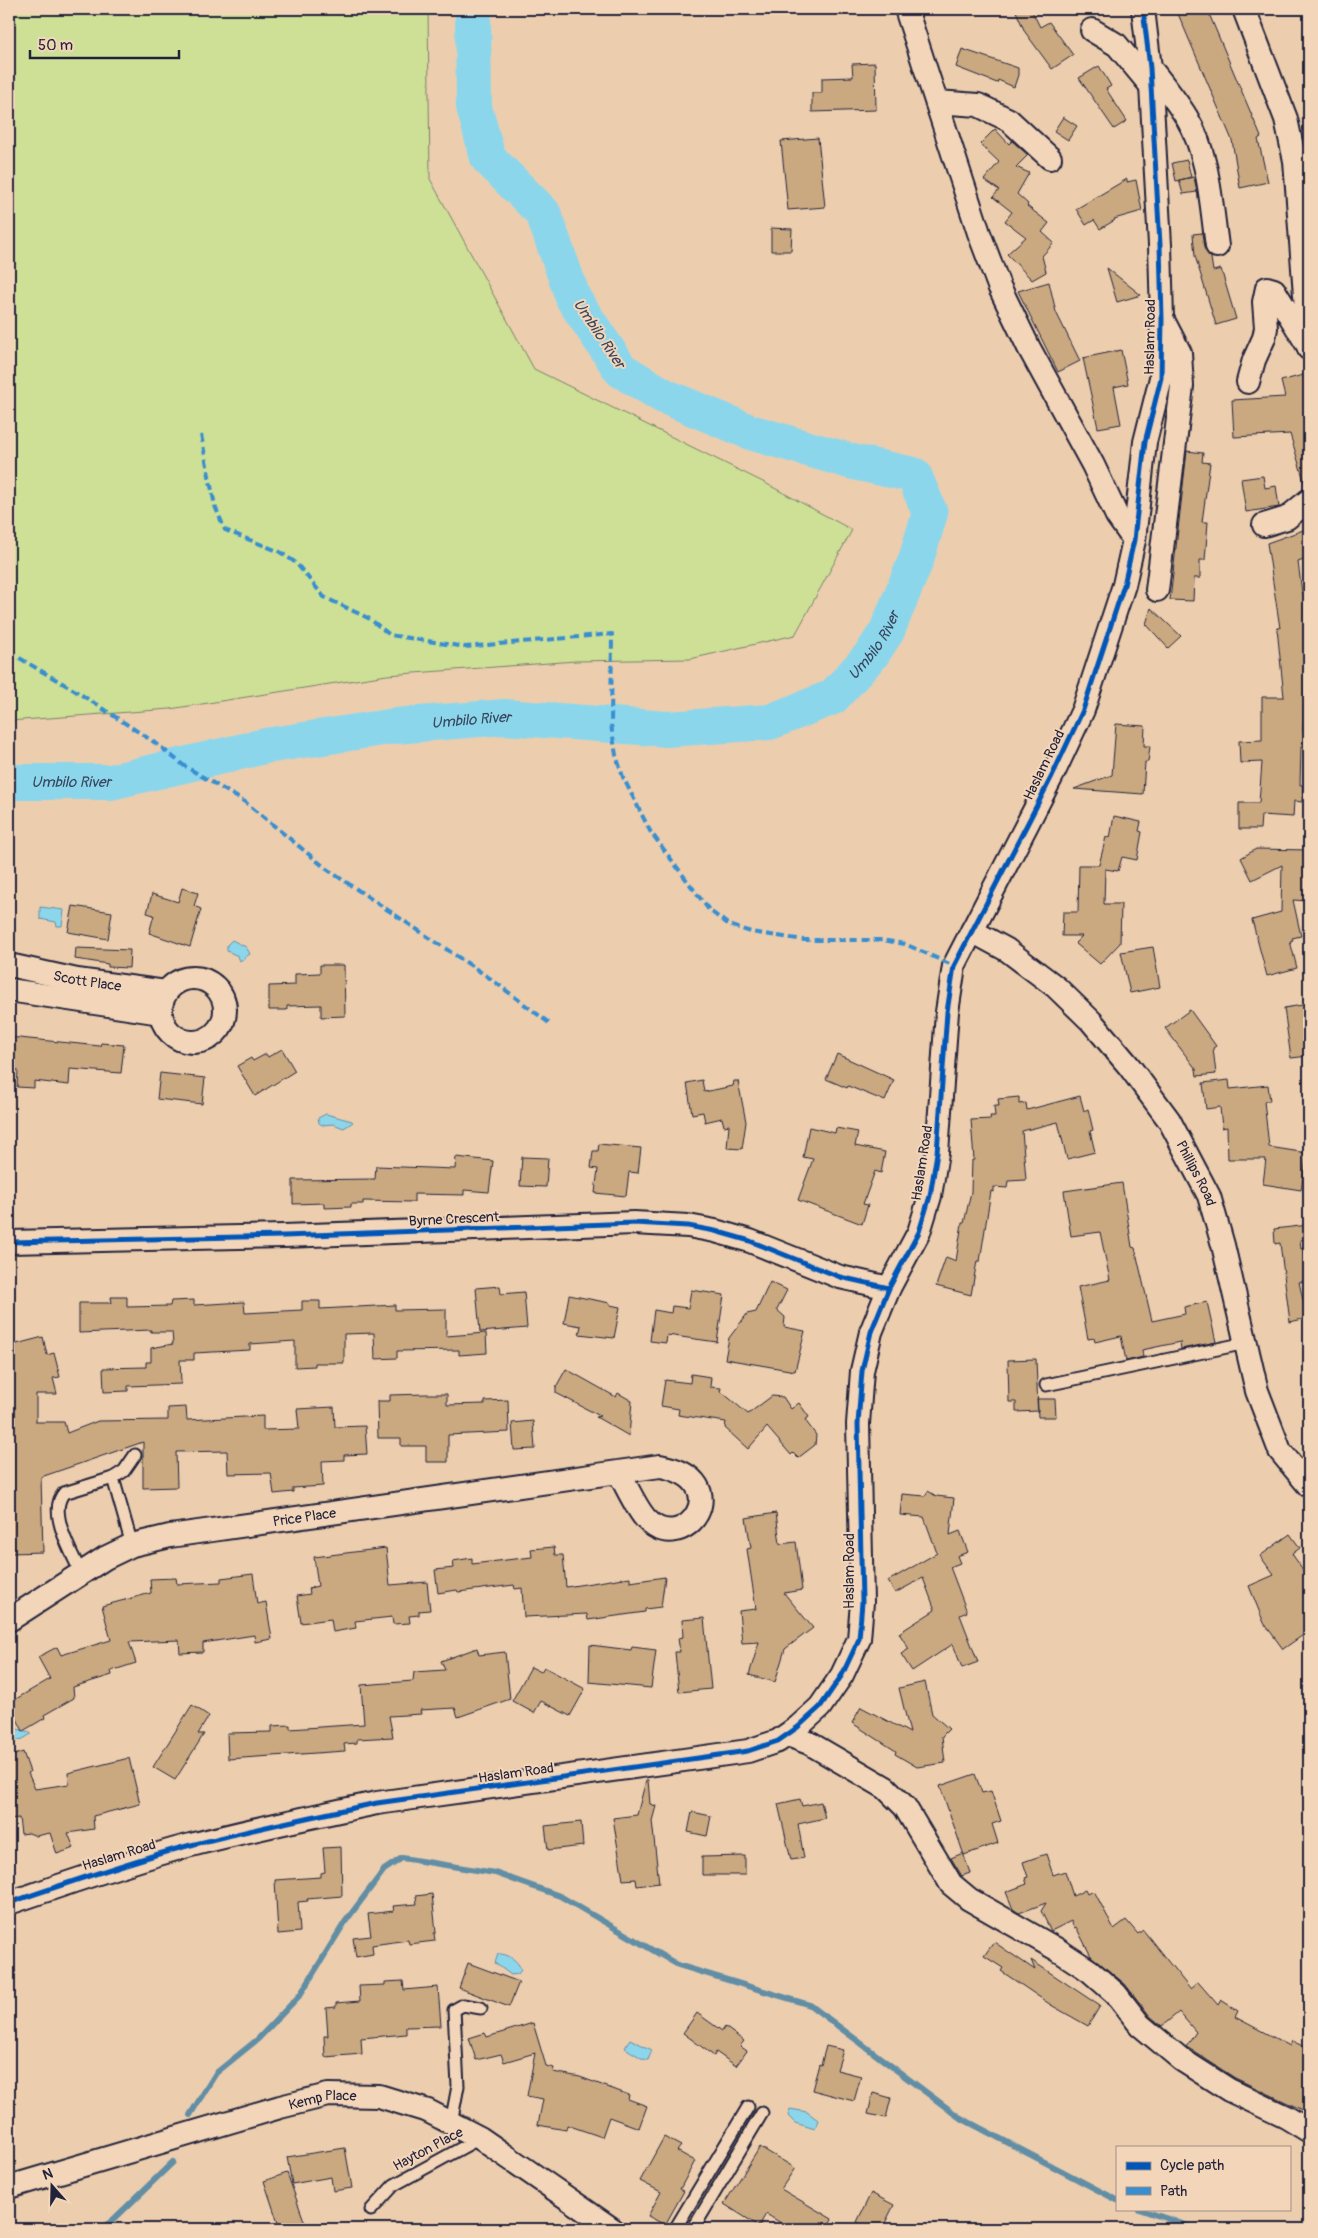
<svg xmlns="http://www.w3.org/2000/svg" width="1318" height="2238" font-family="Pangolin,sans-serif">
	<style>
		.green { fill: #cde095; stroke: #788168 }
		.water { fill: #8cd6ec; stroke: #628ea5 }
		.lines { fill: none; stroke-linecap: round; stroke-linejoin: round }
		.stream { stroke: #628ea5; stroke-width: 6 }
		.river { stroke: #8cd6ec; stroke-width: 36 }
		.building { fill: #caa981; stroke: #22223b }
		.service-casing { stroke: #22223b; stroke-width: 15 }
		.minor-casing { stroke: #22223b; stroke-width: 26 }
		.service { stroke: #f3d6b9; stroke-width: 11 }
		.minor { stroke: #f3d6b9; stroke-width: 22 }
		.quiet { stroke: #398ed0; stroke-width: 4; stroke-dasharray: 8 4; stroke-linecap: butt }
		.cycleway-casing { stroke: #f3d6b9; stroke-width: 8 }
		.cycleway { stroke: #0057b8; stroke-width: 5 }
		.labels { text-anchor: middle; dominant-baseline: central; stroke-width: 4; stroke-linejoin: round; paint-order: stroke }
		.street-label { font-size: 14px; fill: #22223b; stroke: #f3d6b9 }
		.water-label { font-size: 15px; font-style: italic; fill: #37465e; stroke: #f3d6b9 }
	</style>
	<rect width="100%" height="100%" fill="#ecceae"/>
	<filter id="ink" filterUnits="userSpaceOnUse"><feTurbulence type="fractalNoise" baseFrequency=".02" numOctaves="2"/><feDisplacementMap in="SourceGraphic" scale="10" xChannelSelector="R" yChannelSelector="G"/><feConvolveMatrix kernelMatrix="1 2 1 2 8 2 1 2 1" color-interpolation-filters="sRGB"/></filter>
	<g filter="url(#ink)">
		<path class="green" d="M9,9H428L430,179L534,369L765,483L852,530L795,635L690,659L576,661L387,675L170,709L9,721Z"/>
		<path class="water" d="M40,907L64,910L62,926H57L56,922L40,919Z
			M232,940L246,947L250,954L240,961L238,956L227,951V945Z
			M326,1114L352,1121L353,1122L344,1128L333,1124L322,1125L319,1123L318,1118Z
			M9,1727L29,1732L31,1734L23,1739L9,1742Z
			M498,1954C507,1953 519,1961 521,1970L518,1974L511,1975L495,1963Z
			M630,2039L652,2050L648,2060L643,2059L625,2048Z
			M790,2109L807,2112L818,2120L815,2129L795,2123L788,2116Z"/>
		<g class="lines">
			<path class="stream" d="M190,2115L216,2073L258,2039L300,1995L345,1922L384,1870L402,1858L495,1873L560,1896L678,1965L810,2005L959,2117L1117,2200
				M1139,2209L1197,2229
				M100,2229L112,2221L173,2162"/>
			<path class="river" id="s1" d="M9,782H111L265,746L395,726L504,717L667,729L770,722L833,697L872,654L887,631L916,560L930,513L914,475L853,462L750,432L664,396L621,370L574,300L543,213L488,158L474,107L473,16L475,9"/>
		</g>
		<path class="building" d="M1015,9H1031L1040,27L1049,22L1073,55L1052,69L1025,32Z
			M1176,9H1207L1261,137L1258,139L1268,182L1240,188L1232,140Z
			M962,49L1018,68V75L1014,87L998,80L997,83L956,67Z
			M875,63L876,110L812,112V93H822V78L853,77L852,64Z
			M1099,66L1111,86L1106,89L1127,121L1114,129L1079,78Z
			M1063,117L1077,126L1068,140L1054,131Z
			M995,129L1009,144L1012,141L1028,155L1016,167L1029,173L1017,194L1028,204L1027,206L1049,223L1042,232L1054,243L1042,256L1046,272L1032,280L1007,254L1026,237L1005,221L1012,212L993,197L999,190L984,180L999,162L980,144Z
			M818,138L825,207L788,210L781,141Z
			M1187,160L1191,177L1176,181L1172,163Z
			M1194,177L1197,192L1183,194L1179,180Z
			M1127,179V182L1136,180L1142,211L1114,219L1115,220L1100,229L1094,220L1086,225L1076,209Z
			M771,228L792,229L791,251H771Z
			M1202,233L1204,248L1211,258L1213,271L1221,269L1236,319L1216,325L1195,256L1193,234Z
			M1107,268L1141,295L1117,302Z
			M1049,282L1056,312L1080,361L1058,372L1018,291Z
			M1121,350L1128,384L1114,387L1121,424L1098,428L1083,358Z
			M1303,375L1309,398V483L1305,484L1290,434L1234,437L1232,400L1285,397L1281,381Z
			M1187,451L1203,453L1202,462L1210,463L1202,522H1208L1205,560H1200V578H1194L1193,601L1170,600Z
			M1263,476L1265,488L1276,486L1279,507L1246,512L1241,479Z
			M1309,528V558L1298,562L1302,593L1305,592L1309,622L1307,623L1309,687H1305L1303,731H1309V748L1301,747L1300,785H1303L1302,802L1294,801L1293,817L1261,815L1260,829H1239V803H1259L1262,762L1240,763L1239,741L1262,740V697H1284L1277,628H1280L1267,543Z
			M1151,608L1181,636L1168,648L1146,624Z
			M1116,724L1145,726L1144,746H1150L1148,762H1145L1143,794L1074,789L1112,775Z
			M1114,816L1141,822L1139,831L1142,832L1137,860L1122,857L1118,871L1105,869L1104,904H1121L1120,943L1100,964L1075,943L1082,936H1062L1063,912H1078L1079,865H1099L1106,837L1110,838Z
			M1256,849L1309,850V901L1293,900L1301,936L1292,938L1293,940L1290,941L1297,968L1267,976L1252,920L1281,912L1282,865L1252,880L1241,858Z
			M182,888L198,893L194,906L201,909L190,947L149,933L154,915L147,913L152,894L178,902Z
			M73,906L112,912L108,939L68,932Z
			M1153,947L1160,987L1130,993L1121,952Z
			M76,948L130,950L129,968L108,967V964L75,959Z
			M320,965H344L345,1016L321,1017V1005L287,1006V1010H269V986L295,985V974L320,973Z
			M1309,1004V1056L1291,1058L1284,1008Z
			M1190,1010L1216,1046L1213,1048L1216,1074L1197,1076L1196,1069L1165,1028Z
			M9,1037L100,1046L101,1043L124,1045L121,1073L70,1069L69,1085L34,1081V1088L17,1087L18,1070L9,1069Z
			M282,1049L295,1071L255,1096L237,1066L251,1058L253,1061L266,1054L268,1057Z
			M837,1054L894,1080L885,1101L848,1086L847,1088L826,1079Z
			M160,1073L205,1078L202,1104L157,1099Z
			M702,1080L704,1092L733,1086L734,1081H738L746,1122L742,1149L727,1148L729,1125L724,1126L722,1118L705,1122L703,1112L692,1114L687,1083Z
			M1229,1080L1230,1089L1268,1085L1270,1101H1264L1269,1147L1307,1153L1301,1190L1263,1184L1266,1159H1228L1227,1127L1222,1128L1220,1107L1206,1109L1203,1083Z
			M1080,1096L1084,1111L1088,1109L1093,1130L1090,1131L1095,1152L1067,1159L1058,1122L1022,1131L1026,1180L1008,1181L1007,1188L994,1187V1192L991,1191L980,1261H977L971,1295L936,1286L946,1257L956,1261L962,1223H964L971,1192L972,1160H974L971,1120L991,1119L990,1116H995L994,1106H999L998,1099L1019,1097V1104L1026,1103L1027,1110Z
			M809,1127L835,1133L836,1128L858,1132L855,1146L885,1152L881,1173L875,1171L863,1204L868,1205L862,1224L798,1200L813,1159L803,1157Z
			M599,1144L641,1148L638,1173L629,1172L626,1196L595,1193L598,1169L591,1168L593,1151H598Z
			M456,1157L493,1161L489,1192L464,1190V1195L414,1194V1202L363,1201V1204H351V1207L324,1208V1203L293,1204V1180L375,1179L376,1166L455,1169Z
			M522,1157L548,1158L546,1187L520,1186Z
			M1122,1183L1132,1247L1135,1248L1152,1321L1185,1314L1184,1307L1207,1302L1216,1342L1181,1349L1180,1342L1142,1350L1143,1357L1126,1361L1121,1336L1095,1342L1094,1338L1088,1339L1078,1287L1110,1280L1100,1232L1071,1236L1064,1191Z
			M1309,1225V1239L1300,1240L1301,1249L1304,1248L1309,1281L1299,1282L1307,1318L1290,1322L1280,1243L1275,1244L1274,1229Z
			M770,1282L787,1290L777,1310L785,1317L784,1327L805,1331L795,1371L725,1359L729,1338L747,1314L756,1312Z
			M500,1286L501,1294L524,1292L527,1328L480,1332L476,1288Z
			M691,1290L724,1295L717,1342L667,1335L666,1343L650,1341L654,1310L671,1313L672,1306L688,1308Z
			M569,1295L610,1303V1305L620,1307L614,1338L579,1334L581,1326L564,1323Z
			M111,1297H127V1307L170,1306L171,1301L194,1300V1305L244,1302L245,1313L302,1310V1301H320V1309L395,1305V1310L446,1309V1336L486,1333L487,1353L459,1355V1350L397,1351V1358L375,1359L374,1333L344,1334V1363H315V1366L295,1367V1341L250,1344V1350L194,1353V1360H180L181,1384L128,1386V1391L104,1392L103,1368L146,1367V1362H151V1348L173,1344L172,1332H151V1330L79,1333V1303H112Z
			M43,1337L47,1355L54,1353L60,1377L53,1378L57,1394H36V1422H64L67,1433L98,1421L168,1420V1408L186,1407L187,1420L263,1416V1430L299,1429L297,1409L334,1407L335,1427L365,1426L367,1454L344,1455V1460L322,1461L323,1486L293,1488V1492L274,1494L271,1473L228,1474L227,1451L176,1452L177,1487L143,1488V1442L41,1477L43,1552L11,1553L9,1346Z
			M1036,1359L1038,1411L1016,1412V1402H1009L1008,1360Z
			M566,1369L616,1397L618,1393L632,1401L629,1436L596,1417L600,1416L556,1393V1387Z
			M691,1374L711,1377L710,1387L721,1388L720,1392L723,1393L748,1414L772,1396L783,1397L791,1409L799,1403L809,1417L805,1420L816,1435L815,1445L798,1458L793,1453L791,1455L767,1427L748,1449L725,1428L726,1422L678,1415L679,1409L661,1406L665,1380L690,1383Z
			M426,1394H447V1405L485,1404V1401L508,1400L509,1432L448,1435V1462H426V1446H401V1438H378L377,1401H390V1395Z
			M1037,1399H1055L1056,1417H1038Z
			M533,1421L535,1449L514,1450L512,1423Z
			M928,1491L936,1496L954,1498L950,1535L960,1531L968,1552L957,1556L960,1563L950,1567L967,1612L960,1615L978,1662L962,1668L953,1644L912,1671L901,1654L909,1649L899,1633L935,1610L923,1578L895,1593L888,1581L937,1553L924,1517L900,1515L902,1494L925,1496Z
			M776,1513L780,1544L796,1542L802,1590L784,1593L813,1628L785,1649L775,1682L749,1675L759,1642L742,1643L739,1611L756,1609L747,1549L751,1548L746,1518Z
			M1290,1534L1300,1548L1292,1554L1309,1578V1631L1283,1649L1264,1623L1249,1586L1274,1575L1260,1556Z
			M554,1547L555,1555H563L566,1587L630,1577V1582L665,1577L661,1607L645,1609V1612L588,1620L587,1614L524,1617L522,1588L515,1589L514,1585L458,1592L457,1590L438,1593L435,1570L454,1568L453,1561L472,1558V1564L532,1557L531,1549Z
			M386,1548L390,1585L427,1582L430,1610L419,1611V1615L409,1616L410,1623L393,1624L392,1617L355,1621L356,1628L333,1632L331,1619L301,1623L297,1596L310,1594L309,1588L318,1586L314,1557Z
			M253,1574L257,1604L266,1602L272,1639L255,1642L254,1635L203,1643V1652L180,1653L179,1640L129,1642L136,1663L111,1671L112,1675L73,1687L74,1698L44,1715L45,1718L23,1731L9,1703L50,1679L38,1657L57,1647L61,1655L111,1640L102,1606L151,1593L150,1579L176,1578L177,1584L221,1582V1578Z
			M704,1618L711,1689L679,1692L675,1652H680L678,1638L683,1637L682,1620Z
			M590,1645L631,1650L632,1647L656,1650L651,1688L589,1682Z
			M477,1648L479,1655L505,1652L510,1699L458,1717L455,1708L420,1710L421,1714L389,1716L393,1737L357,1739V1743L344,1744L345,1751L228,1759L227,1733L272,1732V1726L290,1725V1729L364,1724L361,1685L413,1681L414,1672L445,1670L441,1661Z
			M531,1667L541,1672L544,1667L585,1689L570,1716L541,1701L534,1713L512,1701Z
			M925,1682L932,1714L949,1729L942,1736L945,1763L917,1767L895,1754L896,1751L852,1723L861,1707L910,1733L899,1688Z
			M192,1705L209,1716L198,1734H204L175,1780L153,1767Z
			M23,1752L30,1772L28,1773L35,1789L69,1784L68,1773L129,1758L140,1804L93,1816L94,1829L68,1833L74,1848L57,1854L50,1833L36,1836L29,1833L21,1834L19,1818L9,1819V1757Z
			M975,1774L982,1793L991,1791L1001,1821L992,1824L998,1843L964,1855L940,1786Z
			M646,1780H648L650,1804L656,1806L652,1821L659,1883L637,1886L636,1879L623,1880L613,1818L637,1815Z
			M800,1799L802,1806L821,1802L825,1818L798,1824L804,1858L791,1860L778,1804Z
			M692,1812L711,1816L707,1836L688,1832Z
			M581,1822L583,1846L548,1850L545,1826Z
			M341,1847L342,1896L307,1899L308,1901L298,1902L300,1932L278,1934L275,1880L321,1877V1873L325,1872L323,1848Z
			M963,1853L970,1873L962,1876L951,1858Z
			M1046,1854L1053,1875L1065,1871L1073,1896L1085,1890L1087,1894L1094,1891L1114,1929L1126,1920L1138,1934L1143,1930L1190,1989L1198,1982L1218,2005L1221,2000L1238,2011L1235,2017L1290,2046L1292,2041L1309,2049V2113L1235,2078L1190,2049L1186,2047L1196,2032L1179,2012L1162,2026L1150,2016L1125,1984L1091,1956L1076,1927L1074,1928L1071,1921L1051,1931L1041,1911L1046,1903L1019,1913L1013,1909L1006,1892L1027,1884L1025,1878L1028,1877L1023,1862Z
			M745,1856V1875H702V1857Z
			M432,1894L436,1933H434L435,1941L409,1944L408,1940L372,1945L373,1954L356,1957L353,1938L371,1936L368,1914L394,1911L393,1906L417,1904L416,1896Z
			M994,1942L1035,1970L1031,1960L1100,2006L1088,2026L1051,2005L1001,1971L1003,1968L984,1956Z
			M468,1963L519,1982L509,2007L459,1988Z
			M403,1981L404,1990L438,1987L441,2026L406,2027V2034L361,2038L362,2054L325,2057L324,2036H328L326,2008L336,2007V2003L360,2001L359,1986L385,1985V1982Z
			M697,2013L722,2031L725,2027L744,2041L740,2046L747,2051L736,2066L716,2052L714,2056L683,2033Z
			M533,2023L546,2066L554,2068L553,2072L580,2077L629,2095L628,2099L647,2106L639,2128L609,2117L602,2137L567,2125L566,2130L538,2125L543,2099L527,2096L535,2053L504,2062L501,2054L476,2060L469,2038L485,2033L487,2037Z
			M826,2046L843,2050L837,2070L861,2076L854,2101L812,2090L819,2064L821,2065Z
			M873,2093L891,2098L886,2118L868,2114Z
			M664,2137L681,2146L677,2151L695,2161L680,2189L684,2191L665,2225L648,2216L661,2192L640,2181Z
			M760,2147L795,2168L781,2189L832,2219L825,2229H791L766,2214L759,2226L724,2204Z
			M345,2148L352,2188L333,2191L331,2177L292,2184L287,2157Z
			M287,2173L307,2229H280L264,2181Z
			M871,2193L894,2205L882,2229H872L857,2222Z"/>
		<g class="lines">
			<g class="service-casing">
				<path id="service" d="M1046,1385L1246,1343
					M113,1478L132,1545
					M81,1573C72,1554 47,1511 64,1493L113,1478L124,1471L135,1455
					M451,2123L458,2086L454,2010L463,2005L481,2008
					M371,2210L394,2185L480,2138
					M675,2229L748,2107
					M693,2229L762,2113"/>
			</g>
			<g class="minor-casing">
				<g id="minor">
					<path d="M906,9L979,233L999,286L1029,348L1093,465L1117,516L1134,540"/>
					<path d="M1244,9L1286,119L1295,161L1309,349"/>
					<path d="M1092,30L1117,45L1151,86"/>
					<path d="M1150,68C1163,84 1176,100 1187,118C1209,155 1211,204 1217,246"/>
					<path d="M937,102L978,105L1009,120L1050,158"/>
					<path d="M1248,382L1254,360L1264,338L1266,328L1264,302L1267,288L1274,290L1307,344"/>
					<path d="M1264,525L1287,518L1309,500"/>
					<path d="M1157,590L1182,386L1180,353L1163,320"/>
					<path id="s2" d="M972,931L1007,950L1056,987L1091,1021L1129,1066L1169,1120L1209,1196L1223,1245L1257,1391L1280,1451L1309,1486"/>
					<path id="s3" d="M9,965L77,980L166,992"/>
					<circle cx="193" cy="1010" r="32"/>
					<path d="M9,990L161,1013"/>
					<path d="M9,1242L284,1236L634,1223L688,1226L715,1231L750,1241L840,1277L889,1288"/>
					<path id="s4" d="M9,1620L105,1558L132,1545L170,1536L660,1466C740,1480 684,1560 646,1519C636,1508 627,1487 619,1473"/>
					<path d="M788,1735L809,1743L886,1788L905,1807L951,1884L969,1899L1058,1950L1090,1971L1116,1994L1140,2025L1182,2060L1229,2090L1286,2117L1309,2131"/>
					<path d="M9,1903C68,1883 127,1862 187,1846C250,1830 314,1816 377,1803L748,1751L778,1741L798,1727L820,1707L842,1675L859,1639L862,1602L858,1424L862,1371L871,1332L889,1288L919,1232L930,1196L937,1153L947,1012L954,966L1052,776L1083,710L1124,585L1134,540L1145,442L1161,378L1162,319L1160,245L1150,68L1143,9"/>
					<path id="s5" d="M9,2187L280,2107L328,2095L379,2096L428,2111L480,2138L612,2229"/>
				</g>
			</g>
			<use href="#service" class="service"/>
			<use href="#minor" class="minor"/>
			<path class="quiet" d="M201,435L215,506L225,530L280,552L296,563L324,597L370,619L390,635L465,647L612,634L611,725L616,755L623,777L650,831L709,910L729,925L751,932L804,940H882L905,944L954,966
				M9,652L74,690L157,744L183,765L245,802L328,870L491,979L549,1023"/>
			<g class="cycleway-casing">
				<path id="cycleway" d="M9,1242L284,1236L634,1223L688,1226L715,1231L750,1241L840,1277L889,1288
					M9,1903C68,1883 127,1862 187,1846C250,1830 314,1816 377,1803L748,1751L778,1741L798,1727L820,1707L842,1675L859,1639L862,1602L858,1424L862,1371L871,1332L889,1288L919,1232L930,1196L937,1153L947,1012L954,966L1052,776L1083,710L1124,585L1134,540L1145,442L1161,378L1162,319L1160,245L1150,68L1143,9"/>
			</g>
			<use href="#cycleway" class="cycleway"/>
		</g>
	</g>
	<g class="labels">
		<g class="street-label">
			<text transform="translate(1150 337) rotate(-89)">Haslam Road</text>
			<text transform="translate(1044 765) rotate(-64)">Haslam Road</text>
			<text stroke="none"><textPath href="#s3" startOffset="80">Scott Place</textPath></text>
			<text transform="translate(922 1163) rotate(-81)">Haslam Road</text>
			<text stroke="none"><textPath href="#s2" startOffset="336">Phillips Road</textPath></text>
			<text transform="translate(454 1219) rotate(-3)">Byrne Crescent</text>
			<text stroke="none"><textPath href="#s4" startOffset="319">Price Place</textPath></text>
			<text transform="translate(849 1571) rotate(-90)">Haslam Road</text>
			<text transform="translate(516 1773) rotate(-8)">Haslam Road</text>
			<text transform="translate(119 1855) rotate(-17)">Haslam Road</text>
			<text stroke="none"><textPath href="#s5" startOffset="326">Kemp Place</textPath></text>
			<text transform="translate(428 2149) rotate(-28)">Hayton Place</text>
		</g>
		<g class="water-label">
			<text transform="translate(599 334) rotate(56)">Umbilo River</text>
			<text stroke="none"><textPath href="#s1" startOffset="902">Umbilo River</textPath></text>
			<text stroke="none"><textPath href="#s1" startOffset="468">Umbilo River</textPath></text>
			<text stroke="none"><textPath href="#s1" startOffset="62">Umbilo River</textPath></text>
		</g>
	</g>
	<rect width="1318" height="2238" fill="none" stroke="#f3d6b9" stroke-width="30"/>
	<rect x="15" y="15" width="1288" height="2208" fill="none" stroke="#22223b" stroke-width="2" filter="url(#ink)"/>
	<rect x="1116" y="2146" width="175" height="65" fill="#f3d6b9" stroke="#9f8e87"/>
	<rect x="1126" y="2162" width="25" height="8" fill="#0057b8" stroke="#9f8e87"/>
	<text x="1160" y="2170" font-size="15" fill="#22223b">Cycle path</text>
	<rect x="1126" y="2187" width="25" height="8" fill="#398ed0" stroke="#9f8e87"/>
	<text x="1160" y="2196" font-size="15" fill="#22223b">Path</text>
	<g transform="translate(52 2186) rotate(340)" stroke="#f3d6b9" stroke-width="4" paint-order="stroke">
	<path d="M0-4L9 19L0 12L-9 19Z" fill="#22223b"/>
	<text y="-8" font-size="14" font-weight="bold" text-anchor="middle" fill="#22223b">N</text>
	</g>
	<path d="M30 50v8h149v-8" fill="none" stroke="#22223b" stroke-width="2.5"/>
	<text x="38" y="50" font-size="15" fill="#22223b" stroke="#f3d6b9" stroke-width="4" paint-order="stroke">50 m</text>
</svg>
